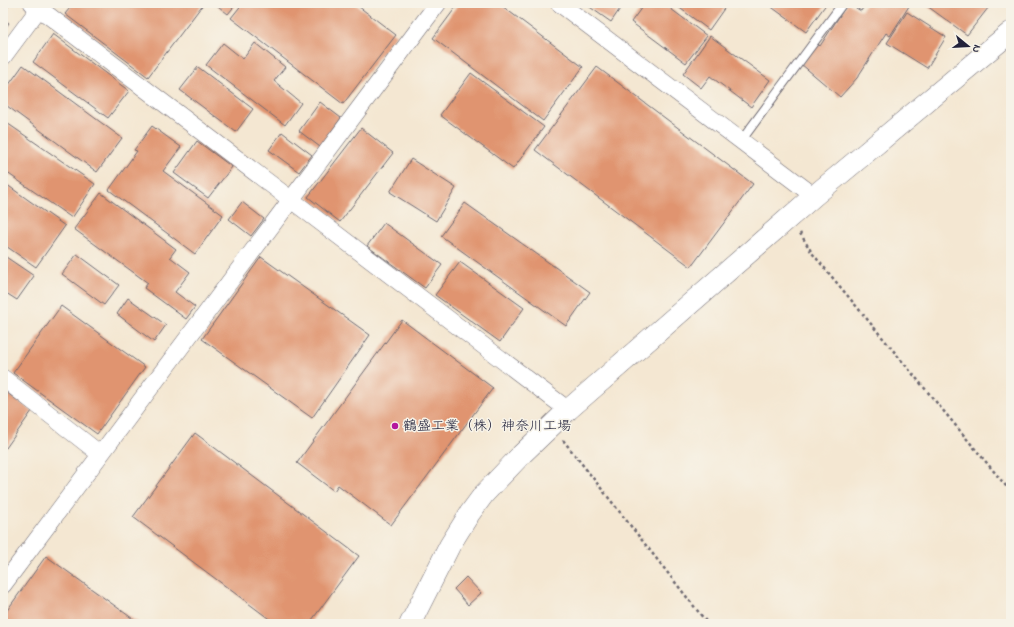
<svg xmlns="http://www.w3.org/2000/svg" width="1014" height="627" font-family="'Indie Flower','Klee One',sans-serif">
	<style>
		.building { fill: #e0946f }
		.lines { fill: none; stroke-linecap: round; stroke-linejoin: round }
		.service-casing { stroke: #6c6770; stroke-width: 10 }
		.minor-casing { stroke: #6c6770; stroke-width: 18 }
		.tertiary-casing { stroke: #6c6770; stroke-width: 22 }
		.path { stroke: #6c6770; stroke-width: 2.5; stroke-dasharray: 3 3; stroke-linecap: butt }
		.service { stroke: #fff; stroke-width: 8 }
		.minor { stroke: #fff; stroke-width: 17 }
		.tertiary { stroke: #fff; stroke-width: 21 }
		.poi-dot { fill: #b5179e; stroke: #f7f3e8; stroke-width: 1.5 }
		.labels { text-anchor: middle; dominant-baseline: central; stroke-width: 3; stroke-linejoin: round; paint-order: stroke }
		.poi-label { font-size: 14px; fill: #22223b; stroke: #f7f3e8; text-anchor: start }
	</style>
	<rect width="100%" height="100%" fill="#f7f3e8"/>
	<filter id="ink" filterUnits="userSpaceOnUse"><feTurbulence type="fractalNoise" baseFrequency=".025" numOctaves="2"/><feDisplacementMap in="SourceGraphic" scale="8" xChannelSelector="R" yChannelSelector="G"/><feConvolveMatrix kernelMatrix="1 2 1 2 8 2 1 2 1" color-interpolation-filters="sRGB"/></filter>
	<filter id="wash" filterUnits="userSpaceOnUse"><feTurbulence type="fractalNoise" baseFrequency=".012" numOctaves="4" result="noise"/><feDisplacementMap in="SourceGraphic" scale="16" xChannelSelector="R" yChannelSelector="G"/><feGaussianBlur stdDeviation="0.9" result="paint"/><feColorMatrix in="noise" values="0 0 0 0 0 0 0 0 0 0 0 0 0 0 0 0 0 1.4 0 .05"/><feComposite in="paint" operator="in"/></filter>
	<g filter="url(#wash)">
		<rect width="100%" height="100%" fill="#f4e7d2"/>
		<g id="blocks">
			<path class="building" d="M3,3H11L6,9L3,7Z
				M74,3H204L148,77L65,14Z
				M214,3H237L228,14Z
				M243,3H354L396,35L343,104L231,18Z
				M459,3H498L583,67L543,121L433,38Z
				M584,3H624L611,22Z
				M645,3H663L707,36L686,63L631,22Z
				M673,3H728L709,30Z
				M766,3H827L806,32Z
				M848,3L861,11L866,3H911L890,36L886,33L857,78L840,97L801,64L818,44L820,46Z
				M923,3H992L967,35Z
				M907,12L946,37L927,68L887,43Z
				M3,18L9,23L3,31Z
				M53,34L129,91L108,118L33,62Z
				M710,36L770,80L751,107L710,76L701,88L683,74Z
				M223,43L243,59L255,43L285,67L274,81L301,103L285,125L206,65Z
				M23,65L122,138L97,172L3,103V93Z
				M198,67L253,109L236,132L180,90Z
				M597,67L753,184L691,267L535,150Z
				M471,73L544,127L513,169L440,115Z
				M320,102L341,118L320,147L299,131Z
				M4,121L95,184L72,218L3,170Z
				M152,126L181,147L163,171L223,215L195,254L109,190L137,151L134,150Z
				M361,128L393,153L340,222L308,197Z
				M282,132L312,155L299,172L269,150Z
				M197,141L232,167L208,198L174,173Z
				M411,159L456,188L436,221L390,192Z
				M3,182L65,226L36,267L3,244Z
				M101,193L176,249L170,257L190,272L175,292L195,307L186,319L144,288L148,283L74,229Z
				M242,202L264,219L251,236L229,219Z
				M465,203L590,292L566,326L441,236Z
				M384,223L442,265L425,288L367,246Z
				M77,254L119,285L104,305L62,274Z
				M3,255L34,276L17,300L3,291Z
				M261,257L370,335L312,418L202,339Z
				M460,262L524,308L500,342L435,295Z
				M128,298L166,325L154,342L117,314Z
				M61,306L145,367L97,434L13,373Z
				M402,320L493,388L391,525L338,485L334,491L297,463Z
				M3,390L32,411L6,448L3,446Z
				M195,433L359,556L309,624H276L133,517Z
				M46,556L140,624H3V616Z
				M466,577L481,593L468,605L454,589Z"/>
		</g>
	</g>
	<g filter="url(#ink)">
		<use href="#blocks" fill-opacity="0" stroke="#6c6770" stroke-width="1"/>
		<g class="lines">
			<g class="service-casing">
				<path id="service" d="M741,141L843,3"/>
			</g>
			<g class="minor-casing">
				<path id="minor" d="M32,3L568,410
					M559,3L814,196
					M3,57L43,3
					M3,378L100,454
					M3,585L438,3"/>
			</g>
			<g class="tertiary-casing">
				<path id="tertiary" d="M410,624L450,545L470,513L484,494L521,455L568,410L814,196L1011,32"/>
			</g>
			<path class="path" d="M800,233L812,253L1011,492
				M563,440L708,624"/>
			<use href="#service" class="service"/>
			<use href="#minor" class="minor"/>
			<use href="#tertiary" class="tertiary"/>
		</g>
	</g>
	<circle class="poi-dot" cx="395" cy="426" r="4"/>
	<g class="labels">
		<g class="poi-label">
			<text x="403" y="426">鶴盛工業（株）神奈川工場</text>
		</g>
	</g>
	<rect width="1014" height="627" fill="none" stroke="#f7f3e8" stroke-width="16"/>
	<g transform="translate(968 46) rotate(108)" stroke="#f7f3e8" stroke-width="3" paint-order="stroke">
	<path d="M0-3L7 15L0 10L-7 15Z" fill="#22223b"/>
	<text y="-6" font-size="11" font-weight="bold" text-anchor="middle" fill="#22223b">N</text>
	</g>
</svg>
